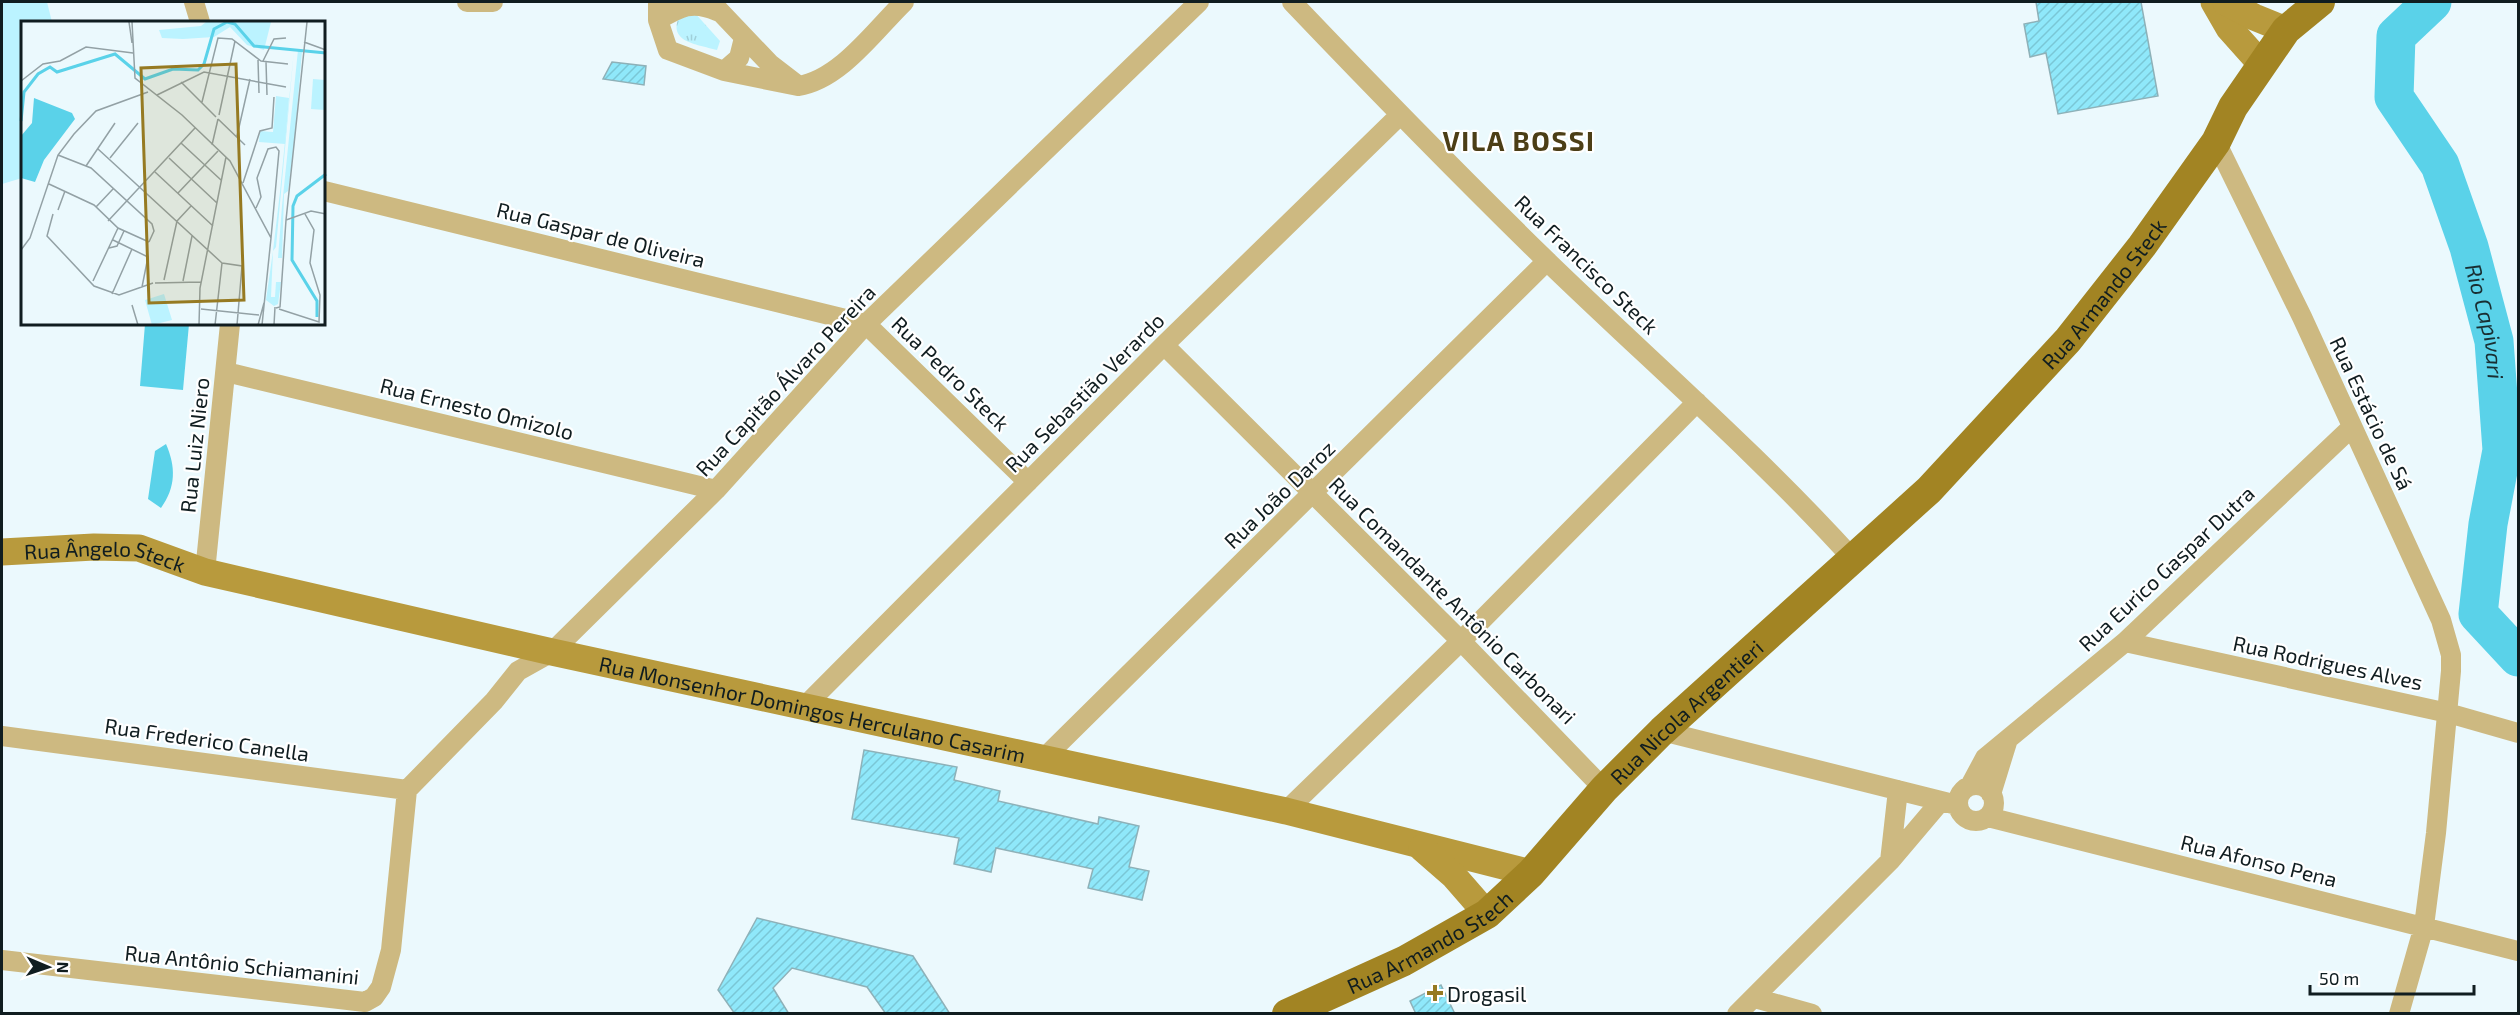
<svg xmlns="http://www.w3.org/2000/svg" width="2520" height="1015" font-family="'Exo 2',sans-serif">
	<style>
		.grass { fill: url(#grass-tufts) }
		.pitch { fill: #bbf3ff }
		.water { fill: #5ad2e9 }
		.lines { fill: none; stroke-linecap: round; stroke-linejoin: round }
		.river { stroke: #5ad2e9; stroke-width: 39 }
		.building { fill: url(#building-hatch); stroke: #8eb1b8; stroke-width: 1.5 }
		.street { stroke: #cdb981; stroke-width: 20 }
		.secondary { stroke: #b89a3d; stroke-width: 27 }
		.primary { stroke: #a28423; stroke-width: 30 }
		.poi-dot { fill: #967a22; stroke: #fff; stroke-width: 2 }
		.labels { text-anchor: middle; dominant-baseline: central; stroke-width: 4.5; stroke-linejoin: round; paint-order: stroke }
		.street-label { font-size: 21px; fill: #101d20; stroke: #fff }
		.poi-label { font-size: 21px; fill: #101d20; stroke: #fff; text-anchor: start }
		.water-label { font-size: 22px; font-style: italic; fill: #192e32; stroke: #fff }
		.district-label { font-size: 27px; font-weight: bold; letter-spacing: 1.5px; fill: #4c3e16; stroke: #fff }
		.inset-river { fill: none; stroke: #5ad2e9; stroke-width: 3 }
		.inset-road { fill: none; stroke: #93a1a5; stroke-width: 1.5 }
		.view { fill: #967a22; fill-opacity: 0.15; stroke: #967a22; stroke-width: 3 }
		.inset-edge { fill: none; stroke: #101d20; stroke-width: 3 }
	</style>
	<defs>
		<pattern id="grass-tufts" width="24" height="20" patternUnits="userSpaceOnUse" patternTransform="scale(1.5)"><rect width="24" height="20" fill="#bbf3ff"/><path d="M3 7l-1-3M5 7V3M7 7l1-3M15 17l-1-3M17 17v-4M19 17l1-3" fill="none" stroke="#a0d0da"/></pattern>
		<pattern id="building-hatch" width="6" height="6" patternUnits="userSpaceOnUse" patternTransform="scale(1.5)"><rect width="6" height="6" fill="#8fe8fa"/><path d="M-1 1l2-2M0 6l6-6M5 7l2-2" fill="none" stroke="#7ac7d6"/></pattern>
	</defs>
	<rect width="100%" height="100%" fill="#ebf9fd"/>
	<path class="grass" d="M694,12L720,41L717,50C696,44 665,42 681,13Z"/>
	<path class="pitch" d="M2,2H47L52,22H22V178L2,184Z"/>
	<path class="water" d="M145,324H189L183,390L140,386Z
		M166,444C176,467 176,487 161,508L148,499L155,451Z"/>
	<g class="lines">
		<path class="river" id="s1" d="M2432,2L2396,36L2394,97L2440,165L2469,247L2494,341L2502,450L2488,524L2478,614L2518,657"/>
	</g>
	<path class="building" d="M2036,2H2141L2158,96L2058,114L2046,53L2030,57L2024,24L2039,21Z
		M612,62L646,66L644,85L603,79Z
		M864,750L957,767L954,780L1000,791L998,801L1098,824L1099,817L1139,826L1129,867L1149,871L1142,900L1088,888L1093,869L996,848L991,872L954,864L959,838L852,819Z
		M757,918L913,956L950,1014H886L867,987L792,968L773,988L789,1014H735L718,990Z
		M1441,985L1455,1014H1416L1410,1001Z"/>
	<g class="lines">
		<path class="street" d="M194,2L200,22
			M467,2H493
			M658,2V20L668,50L724,71L798,86C840,80 875,30 904,2
			M711,2L770,64L796,84
			M1292,2C1375,89 1460,176 1547,261C1649,360 1757,453 1853,559
			M658,20C680,7 692,0 717,11
			M724,71L739,58L744,38
			M2216,142L2302,317L2441,620L2451,655V671L2436,833L2424,926L2399,1014
			M324,191L866,324L1028,482
			M1164,345L1461,641L1604,789
			M226,372L716,490
			M205,572L230,324
			M2125,642L2448,713L2518,733
			M805,706L1164,345L1400,115
			M1662,731L1957,805
			M2,736L407,790
			M1043,759L1547,261
			M1958 803a18 18 0 1 1 36 0a18 18 0 1 1-36 0Z
			M1970,786L1985,758L2125,642L2352,427
			M407,790L494,701L518,671L552,652L716,490L866,324L1199,2
			M1991,794L2008,739
			M1286,811L1461,641L1697,402
			M1988,817L2518,951
			M1890,861L1898,790
			M2,960L365,1002L374,997L381,987L391,950L407,790
			M1755,998L1812,1014
			M1737,1014L1890,861L1940,802"/>
		<g class="secondary">
			<path d="M2214,2L2229,28L2262,65"/>
			<path d="M2226,2L2254,17L2286,30"/>
			<path id="s2" d="M2,552L94,547L139,548L205,572L552,652L1286,811L1531,873"/>
			<path d="M1422,848L1453,875L1487,914"/>
		</g>
		<path class="primary" id="s3" d="M1287,1014L1404,961L1487,914L1531,873L1604,789L1662,731L1929,490L2068,340L2142,246L2216,142L2233,107L2286,30L2320,2"/>
	</g>
	<path class="poi-dot" d="M1432 984h6v6h6v6h-6v6h-6v-6h-6v-6h6z"/>
	<g class="labels">
		<g class="street-label">
			<text transform="translate(601 234) rotate(14)">Rua Gaspar de Oliveira</text>
			<text transform="translate(1587 264) rotate(44)">Rua Francisco Steck</text>
			<text stroke="none"><textPath href="#s3" startOffset="1100">Rua Armando Steck</textPath></text>
			<text transform="translate(951 373) rotate(44)">Rua Pedro Steck</text>
			<text transform="translate(785 380) rotate(-47)">Rua Capitão Álvaro Pereira</text>
			<text transform="translate(1084 392) rotate(-45)">Rua Sebastião Verardo</text>
			<text transform="translate(477 408) rotate(14)">Rua Ernesto Omizolo</text>
			<text transform="translate(2372 413) rotate(65)">Rua Estácio de Sá</text>
			<text transform="translate(194 445) rotate(-84)">Rua Luiz Niero</text>
			<text transform="translate(1279 494) rotate(-44)">Rua João Daroz</text>
			<text stroke="none"><textPath href="#s2" startOffset="104">Rua Ângelo Steck</textPath></text>
			<text transform="translate(2166 568) rotate(-43)">Rua Eurico Gaspar Dutra</text>
			<text transform="translate(1453 600) rotate(45)">Rua Comandante Antônio Carbonari</text>
			<text transform="translate(2328 662) rotate(12)">Rua Rodrigues Alves</text>
			<text stroke="none"><textPath href="#s2" startOffset="830">Rua Monsenhor Domingos Herculano Casarim</textPath></text>
			<text stroke="none"><textPath href="#s3" startOffset="508">Rua Nicola Argentieri</textPath></text>
			<text transform="translate(207 739) rotate(8)">Rua Frederico Canella</text>
			<text transform="translate(2259 860) rotate(14)">Rua Afonso Pena</text>
			<text stroke="none"><textPath href="#s3" startOffset="160">Rua Armando Stech</textPath></text>
			<text transform="translate(242 964) rotate(6)">Rua Antônio Schiamanini</text>
		</g>
		<g class="poi-label">
			<text x="1447" y="993">Drogasil</text>
		</g>
		<g class="water-label">
			<text stroke="none"><textPath href="#s1" startOffset="356">Rio Capivari</textPath></text>
		</g>
		<g class="district-label">
			<text x="1519" y="140">VILA BOSSI</text>
		</g>
	</g>
	<g transform="translate(21 21)">
		<rect width="304" height="304" fill="#ebf9fd"/>
		<path d="M273,29L255,226L252,230L259,171ZM277,29L281,30L273,127L267,170L263,173L261,237H257L261,185Z" fill="#bbf3ff"/>
		<path d="M185,1H250L243,29L226,24L209,6L193,16L162,18L141,17L138,9L180,5Z" fill="#bbf3ff"/>
		<path d="M255,75L268,77L264,123L238,121L239,110L252,111ZM252,230L250,276H254L255,261H260L257,283L253,285L245,279Z" fill="#bbf3ff"/>
		<path d="M292,58L304,59V89L290,88ZM143,273L151,299L131,304L124,279Z" fill="#bbf3ff"/>
		<path d="M13,77L51,92L54,98L23,139L14,161L0,157V115L11,102Z" fill="#5ad2e9"/>
		<path class="inset-river" d="M0,100L3,71L17,53L29,46L36,51L94,33L124,58L152,48L177,49L183,43L193,8L206,1L214,3L233,25L305,32M296,296V280L271,239L272,185L276,175L305,153"/>
		<path class="inset-road" d="M108,1L111,22M111,1L114,57L161,94L209,140L250,217L241,304M283,21L305,29M237,39L238,72M242,40L253,18L265,17M245,41L246,74M0,60L22,43L39,40L65,26L112,32M160,61L195,96M136,74L183,51L265,66M181,81L197,17L211,18L240,40L267,43M198,94L214,20M197,98L224,124M216,115L229,58M160,122L200,159M191,124L197,98M77,128L201,242M37,134L70,147L131,203L133,210L128,221M89,137L117,102M148,137L196,182M65,145L94,102M134,151L192,205M222,162L239,110L251,107L253,76M28,163L73,184L97,207L128,221M157,172L197,130M75,186L92,168M235,187L240,176L236,157L247,128L255,126L258,130L250,217M37,189L44,170M32,193L26,215L73,265L98,274L132,262M265,199L286,1M87,200L174,107M156,200L170,185M92,219L127,236L121,266M88,227L96,225L103,210M0,229L9,217L37,134L53,113L75,90L127,71M201,242L221,245L216,304M143,259L156,200M72,260L97,207M162,260L171,215M134,262L180,261M91,273L111,228M111,284L117,304M255,287L259,286L265,199L290,190L305,193M180,288L238,294M258,288L298,301L299,274L289,242L293,209L284,193M178,304L179,267L205,136M194,304L201,242M237,304L243,282M253,304L254,286"/>
		<path class="view" d="M215,43L223,279L128,282L120,47Z"/>
		<rect width="304" height="304" class="inset-edge"/>
	</g>
	<rect width="2520" height="1015" fill="none" stroke="#101d20" stroke-width="6"/>
	<g transform="translate(48 967) rotate(92)" stroke="#ffffff" stroke-width="4.5" paint-order="stroke">
	<path d="M0-4.5L10 22L0 15L-10 22Z" fill="#101d20"/>
	<text y="-9" font-size="16" font-weight="bold" text-anchor="middle" fill="#101d20">N</text>
	</g>
	<path d="M2310 985v9h164v-9" fill="none" stroke="#101d20" stroke-width="3"/>
	<text x="2319" y="985" font-size="18" fill="#101d20" stroke="#ffffff" stroke-width="4.5" paint-order="stroke">50 m</text>
</svg>
